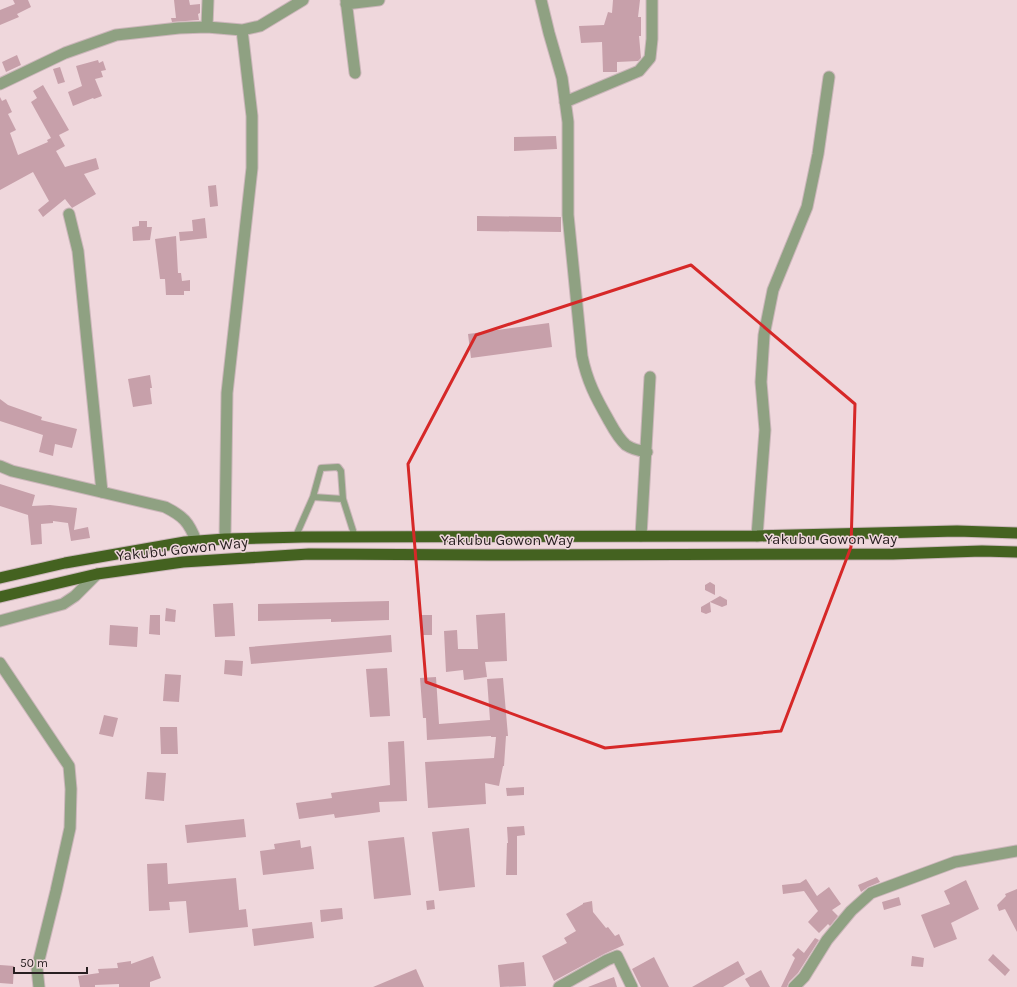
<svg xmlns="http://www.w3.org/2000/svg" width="1017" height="987" font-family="Karla,sans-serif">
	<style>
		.building { fill: #c7a0aa }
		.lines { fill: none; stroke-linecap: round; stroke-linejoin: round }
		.service-casing { stroke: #cbb6ba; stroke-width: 8 }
		.minor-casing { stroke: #cbb6ba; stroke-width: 13 }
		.tertiary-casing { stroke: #cbb6ba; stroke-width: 13 }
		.trunk-casing { stroke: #cbb6ba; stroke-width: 13 }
		.service { stroke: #8fa182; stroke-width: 6 }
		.minor { stroke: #8fa182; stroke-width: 11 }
		.tertiary { stroke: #8fa182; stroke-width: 11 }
		.trunk { stroke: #446220; stroke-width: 11 }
		.marked { fill: none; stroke: #d62828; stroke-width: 3; stroke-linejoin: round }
		.labels { text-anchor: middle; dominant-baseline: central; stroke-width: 3; stroke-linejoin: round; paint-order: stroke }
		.street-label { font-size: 15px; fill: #281f21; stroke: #efd7dc }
	</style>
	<rect width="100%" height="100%" fill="#efd7dc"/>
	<path class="building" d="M13,0H28L31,7L17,14L19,17L0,25V10L15,4Z
		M174,0H189L190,5L200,4V13L198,14L199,20L172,22L171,18H176Z
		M613,0H640L638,17H641V36H639L641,58L638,61L617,62V72H603L602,42L581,43L579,26L604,25L608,12L612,13Z
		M17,55L21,65L6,72L2,62Z
		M98,60L99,63L103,61L106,70L101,71L103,77L95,79L102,96L94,99L93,98L73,106L68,92L82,86L76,66Z
		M60,67L65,82L58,84L53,69Z
		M43,85L69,130L59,135L65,146L56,151L65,167L96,158L99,169L84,174L96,194L72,208L65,199L43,217L38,210L49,201L33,172L0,190V97L2,101L6,99L12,112L8,114L16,130L10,133L18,155L48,142L47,140L51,138L31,102L37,98L33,91Z
		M556,136L557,149L514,151V137Z
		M216,185L218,206L210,207L208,186Z
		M477,216L561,217V232L477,231Z
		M205,218L207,238L180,241L179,232L193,231L192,220Z
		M139,221H147V227H152L150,240L133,241L132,227L139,226Z
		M176,236L178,273H181L182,281L190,280V291H184V295H166L165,279H160L155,239Z
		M549,323L552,347L471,358L468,334Z
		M150,375L152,388H150L152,404L133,407L128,379Z
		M0,399L8,405L42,417L41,420L77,429L72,448L55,444L53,456L39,452L43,435L0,421Z
		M0,484L35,495L32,506L50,505L77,508L74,530L88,527L90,538L71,541L68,523L53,521V523L41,524L42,544L31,545L28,515L0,506Z
		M710,582L715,585V595L705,590V585Z
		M720,596L727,600V605L722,607L710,602L711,612L706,614L701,612V607Z
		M389,601V620L331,622V619L258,621V604Z
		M233,603L235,636L215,637L213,604Z
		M166,608L176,610L175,622L165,621Z
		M505,613L507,661L485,662L487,677L464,680L463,670L446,672L444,631L457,630L458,649H478L476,615Z
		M150,615H160V635L149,634Z
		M422,615H432V635H422Z
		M110,625L138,627L137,647L109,645Z
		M391,635L392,652L251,664L249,647Z
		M225,660L243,661L242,676L224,674Z
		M387,668L390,716L370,717L366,669Z
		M165,674L181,675L179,702L163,701Z
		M436,677L439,724L490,720L487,679L503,678L508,736H506L504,766H503L499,786L485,783L486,804L428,808L425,762L494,758L496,737H491V736L427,740L426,718H423L420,678Z
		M104,715L118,718L113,737L99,734Z
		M160,727H177L178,754H161Z
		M404,741L407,801L379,802L380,812L335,818L334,814L299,819L296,803L332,798L331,793L390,785L388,742Z
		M147,772L166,773L164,801L145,799Z
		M524,787V795L507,796L506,788Z
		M244,819L246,837L187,843L185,825Z
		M524,826L525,835L517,836V875H506L507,843H508L507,827Z
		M469,828L475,887L439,891L432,832Z
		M404,837L411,895L374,899L368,841Z
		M300,840L301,848L311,846L314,869L263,875L260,851L275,849L274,844Z
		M167,863L168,884L236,878L239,910L246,909L248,927L189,933L186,901L169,902L170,910L149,911L147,864Z
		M877,877L880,882L868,887L861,892L858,885Z
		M806,879L817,896L829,887L841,904L832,910L838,916L830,926L828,924L819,933L808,922L818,911L804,891L783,894L782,885L800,883Z
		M966,880L979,909L951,923L957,939L934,948L921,915L950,904L944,891Z
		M1017,889V932L1005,909L999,911L997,905L1006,896L1005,894Z
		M899,897L901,905L884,910L882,902Z
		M434,900L435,909L427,910L426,901Z
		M592,901L593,912L606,928L608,927L615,936L619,934L624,945L604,954L554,981L542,956L567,943L564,938L576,931L566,914L583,904V903Z
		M342,908L343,919L321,922L320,910Z
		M312,922L314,938L254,946L252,929Z
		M815,938L819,940L798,973L789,982L787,987H781L795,958L792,955L798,948L804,953Z
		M993,954L1010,970L1005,976L988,960Z
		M153,956L161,978L150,982V987H119V984L95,985V987H80L78,976L99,973L98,969L118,968L117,963L131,961V964Z
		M912,956L924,958L923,967L911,966Z
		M654,957L669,987H641L632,969Z
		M738,961L745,974L723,987H692Z
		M524,962L526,986L500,987L498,965Z
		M0,965L14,966L13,984L0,983Z
		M416,969L424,987H373Z
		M761,970L770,987H750L745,979Z
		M614,977L617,987H588Z"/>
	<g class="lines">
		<g class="service-casing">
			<path id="service" d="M313,497L321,468L338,467L341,471L343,499
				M295,538L313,497L343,499L355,537"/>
		</g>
		<g class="minor-casing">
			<path id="minor" d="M346,0L355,73
				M541,0L549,33L562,78L568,122V215L582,356C587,381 596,398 608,419C613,428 618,438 626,445C632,449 640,451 647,452
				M346,4L379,0
				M207,27L208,0
				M0,84L65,53L116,35L179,28L207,27L242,30L260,26L303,0
				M565,102L639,71L650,58L652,39V0
				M69,214L78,251L102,492
				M641,536L650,377
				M757,536L765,430L761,382L764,335L773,290L807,207L818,154L829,77
				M225,539L227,393L252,168V116L242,30
				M0,621L63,604L75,596L97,574
				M0,663L69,766L71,789L70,828L56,891L37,968L39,987
				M559,987L607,960L617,956L632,987
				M794,987L804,977L827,940L851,911L871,893L955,862L1017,851"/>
		</g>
		<g class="tertiary-casing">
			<path id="tertiary" d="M0,466L12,471L165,507C183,516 189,522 196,541"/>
		</g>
		<g class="trunk-casing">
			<path id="trunk" d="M0,578L65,563L185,542L225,539L303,537L757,536L957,531L1017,533
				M0,597L97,574L183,562L309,554L490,555L893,554L982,551L1017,552"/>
		</g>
		<use href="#service" class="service"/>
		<use href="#minor" class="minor"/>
		<use href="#tertiary" class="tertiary"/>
		<use href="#trunk" class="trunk"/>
	</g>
	<path class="marked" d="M691,265L855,404L851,547L781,731L605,748L426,682L408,464L476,335Z"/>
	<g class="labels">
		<g class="street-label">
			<text x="831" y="539">Yakubu Gowon Way</text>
			<text x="507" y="540">Yakubu Gowon Way</text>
			<text transform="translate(182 549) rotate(-6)">Yakubu Gowon Way</text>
		</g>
	</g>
	<path d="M14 967v6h73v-6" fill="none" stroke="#281f21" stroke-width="2"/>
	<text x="20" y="967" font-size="12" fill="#281f21" stroke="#efd7dc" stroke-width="3" paint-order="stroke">50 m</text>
</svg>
